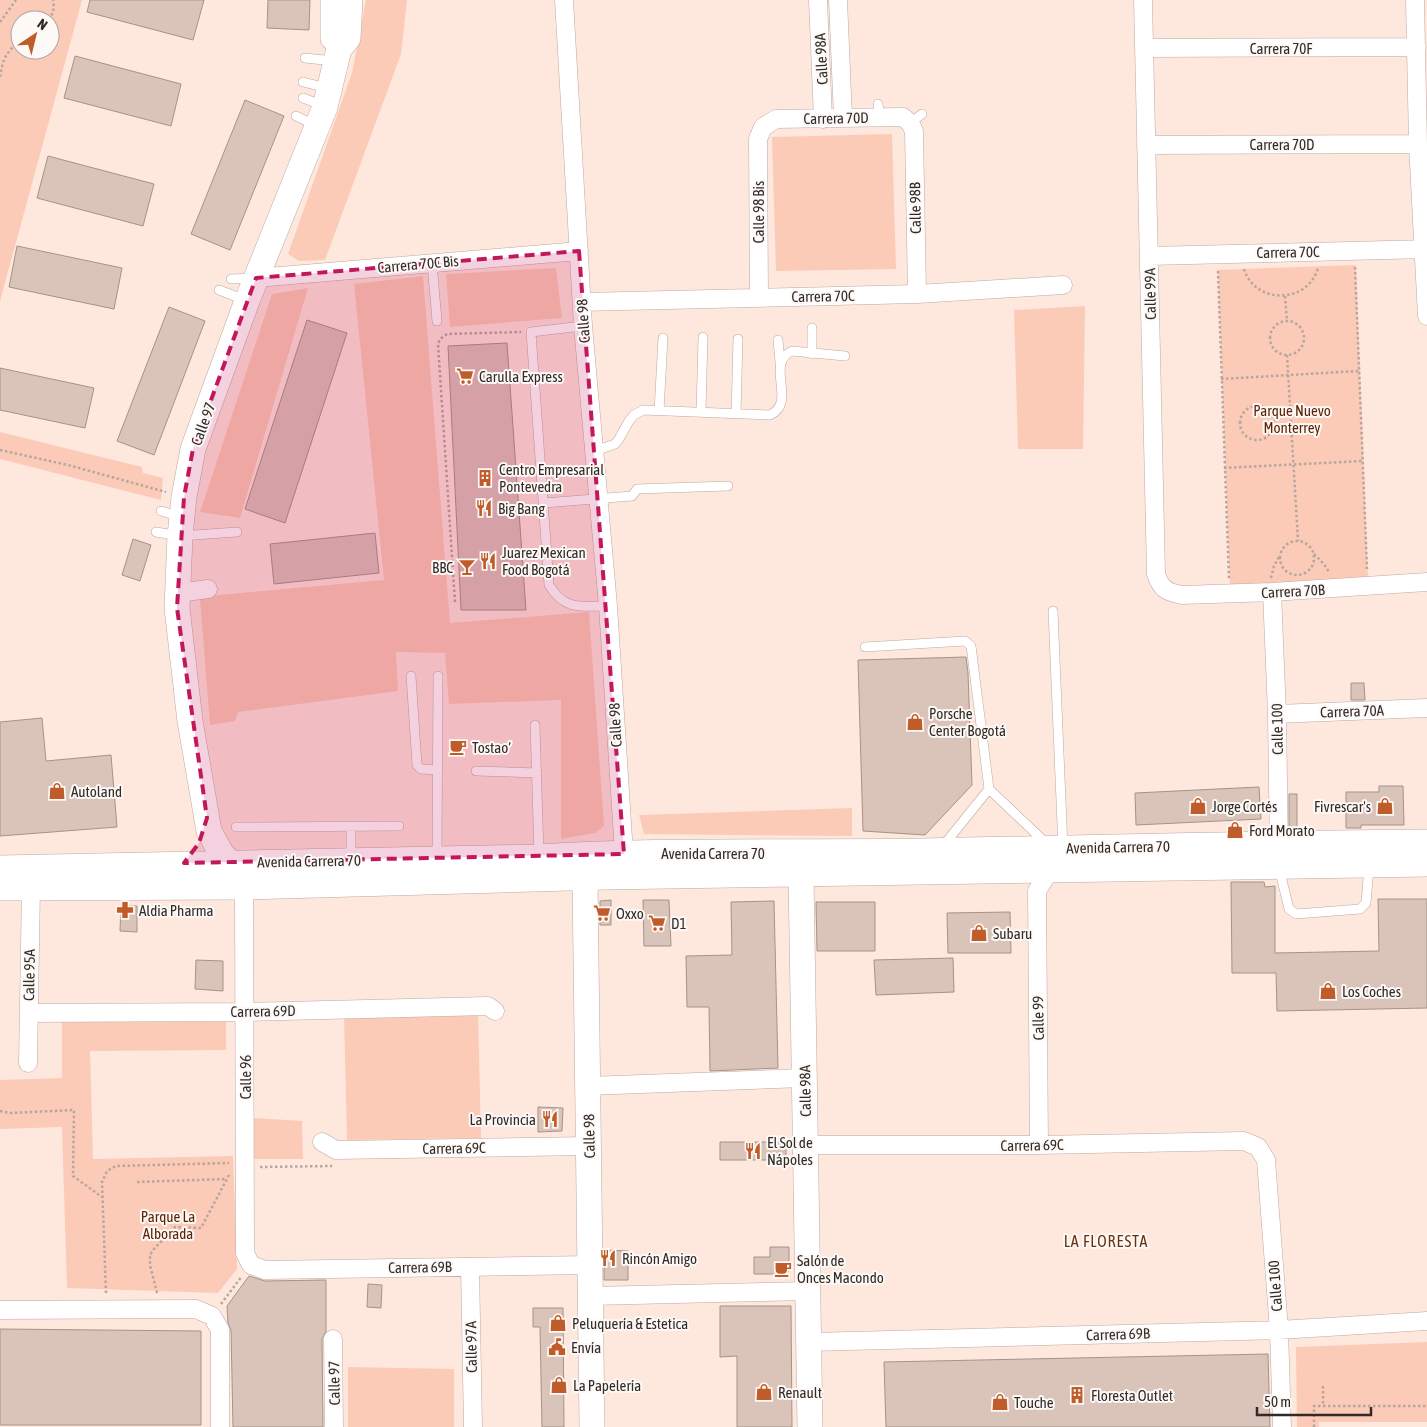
<svg xmlns="http://www.w3.org/2000/svg" width="1427" height="1427" font-family="'Asap Condensed',sans-serif">
	<style>
		.green { fill: #fbcbb7; fill-rule: evenodd }
		.building { fill: #dac4ba; stroke: #a69288 }
		.lines { fill: none; stroke-linecap: round; stroke-linejoin: round }
		.lane-casing { stroke: #bea9a0; stroke-width: 10 }
		.street-casing { stroke: #bea9a0; stroke-width: 19 }
		.secondary-casing { stroke: #bea9a0; stroke-width: 26 }
		.path { stroke: #b8a69e; stroke-width: 2.5; stroke-dasharray: 2.5 2.5; stroke-linecap: butt }
		.lane { stroke: #fff; stroke-width: 9 }
		.street { stroke: #fff; stroke-width: 18 }
		.secondary { stroke: #fff; stroke-width: 25 }
		.marked { fill: #c2185b; fill-opacity: 0.2; stroke: #c2185b; stroke-width: 4; stroke-dasharray: 10 6; stroke-linejoin: round }
		.labels { text-anchor: middle; dominant-baseline: central; stroke-width: 4; stroke-linejoin: round; paint-order: stroke }
		.street-label { font-size: 15px; fill: #322a26; stroke: #fdf9f7 }
		.poi-label { font-size: 15px; fill: #322a26; stroke: #fdf9f7; text-anchor: start }
		.park-label { font-size: 15px; fill: #5c2405; stroke: #fdf9f7 }
		.neighbourhood-label { font-size: 16px; letter-spacing: 1px; fill: #6e2f0d; stroke: #fdf9f7 }
	</style>
	<rect width="100%" height="100%" fill="#fee7dd"/>
	<path class="green" d="M0,0H82L0,301ZM20,20H50V50H20Z
		M366,0H407L401,54L325,260L299,261L288,254L352,73Z
		M892,134L896,269L776,271L772,137Z
		M1356,265L1368,581L1230,585L1218,270Z
		M556,268L562,318L450,327L446,274Z
		M423,276L450,623L589,612L604,826L595,833L561,839V700L449,704L445,653L396,652L398,691L238,712L235,721L210,725L200,599L218,595L384,580L354,284Z
		M308,288L240,518L200,512L272,294Z
		M1085,306L1083,449H1018L1014,310Z
		M0,432L142,467L143,473L163,478L161,500L0,459Z
		M852,808V836L644,834L639,815Z
		M478,1011L481,1138L347,1140L344,1013Z
		M62,1021L226,1022V1050L90,1051L93,1159L233,1156L237,1269L218,1293L67,1288L62,1127L0,1129V1080L62,1078Z
		M253,1118L302,1121L303,1159H253Z
		M1427,1342V1422H1319V1427H1297L1296,1347Z
		M348,1367L454,1369V1427H348Z"/>
	<path class="building" d="M90,0H204L193,40L87,12Z
		M268,0H310L309,30L267,28Z
		M75,56L181,84L171,126L64,98Z
		M245,100L284,116L230,250L191,234Z
		M48,156L154,184L143,226L37,198Z
		M17,246L122,268L114,309L9,287Z
		M169,307L205,321L154,455L117,441Z
		M307,320L347,333L285,523L245,509Z
		M507,343L526,610H461L448,346Z
		M0,368L94,388L85,428L0,410Z
		M375,533L379,573L274,584L270,544Z
		M133,539L151,545L140,581L122,575Z
		M966,657L968,673L972,785L925,835L863,831L858,660Z
		M1351,683H1364L1365,700H1351Z
		M42,718L46,761L111,755L117,827L0,836V722Z
		M1379,786H1403L1404,825H1361V828H1346V792H1379Z
		M1259,787L1261,819L1136,825L1135,793Z
		M1289,794H1297V829H1289Z
		M1231,882H1264L1265,887L1275,886V953L1379,951L1378,899H1427V1008L1277,1011L1276,973H1232Z
		M611,900V925H600V901Z
		M643,900H669L671,946H644Z
		M774,901L778,1068L710,1071L709,1007H687L686,956L732,955L731,902Z
		M816,902H875V951H817Z
		M121,905L137,906V932L120,931Z
		M1010,912L1011,953H948L947,913Z
		M953,958L954,992L876,995L874,960Z
		M196,960L223,961V991L195,989Z
		M538,1107L563,1108L562,1131L538,1132Z
		M720,1142H786V1160H720Z
		M770,1247H789V1271L784,1274H754V1257H770Z
		M604,1250L628,1251V1280H604Z
		M249,1276L265,1281L326,1280V1331L322,1339L323,1427H233L231,1330L228,1323L227,1306Z
		M368,1284L382,1285L381,1308L367,1307Z
		M720,1306H791L792,1427H737V1356L720,1357Z
		M533,1308H563L564,1427H542L540,1327H533Z
		M0,1329L201,1331V1425H0Z
		M1268,1354L1270,1427H886L884,1362Z"/>
	<g class="lines">
		<g class="lane-casing">
			<path id="lane" d="M305,58L334,61
				M303,82L327,88
				M303,98L324,106
				M878,104L880,118
				M296,116L317,126
				M910,123L922,114
				M432,263L437,321
				M231,279L254,278
				M219,290L245,300
				M583,326L531,332L549,585C565,611 581,606 608,606
				M778,340L780,362
				M812,354V328
				M659,411L663,338
				M701,412L703,337
				M736,414L738,339
				M595,451L615,444L619,439L629,421L634,415L643,410L770,415C798,402 764,364 792,351L845,356
				M544,503L632,496L637,489L728,486
				M161,511L181,517
				M156,532L180,536L237,532
				M1053,611L1063,848
				M865,647L965,641L971,646L989,789L943,846
				M411,676L417,765L421,769L436,770
				M535,725L539,855
				M476,771L537,773
				M989,789L1047,844
				M236,827L399,826
				M351,827V859
				M437,858L438,676
				M1279,868L1289,909L1296,914L1360,909L1366,903L1369,867"/>
		</g>
		<g class="street-casing">
			<path id="street" d="M564,0L583,326L608,606L624,854
				M818,0L823,119
				M838,0L843,118
				M1143,0L1156,574C1161,589 1166,592 1182,595L1272,592L1427,582
				M1415,0L1418,144L1427,316
				M1144,48L1417,47
				M1146,145L1418,144
				M1149,256L1427,249
				M256,278L579,251
				M759,298L758,139L763,127L776,119L903,117L910,123L914,131L917,294
				M582,302L917,294L1063,285
				M1272,592L1277,714L1279,854
				M178,593L208,589
				M1277,714L1427,708
				M244,887L245,1253L251,1265L265,1270L590,1265
				M29,1013L245,1012L488,1006L495,1011
				M28,1063L31,887
				M588,1086L805,1078
				M322,1142L336,1150L589,1146
				M806,1145H1039L1244,1141L1258,1147L1266,1160L1279,1330L1282,1427
				M1039,1145L1037,891L1050,870
				M470,1267L473,1427
				M591,1296L808,1291
				M0,1310L196,1309L212,1316L220,1330V1427
				M333,1339L334,1427
				M809,1342L1279,1330L1427,1321"/>
		</g>
		<g class="secondary-casing">
			<path id="secondary" d="M333,0V38
				M230,863L221,853L209,831L190,721L177,608L180,536L184,497L193,449L247,301L325,107L339,49L348,38L350,0
				M0,868L539,857C667,849 795,853 923,851C1091,848 1259,843 1427,842
				M801,874L810,1427
				M0,888L244,887L605,877L1427,864
				M592,1427L585,879L588,870L594,866"/>
		</g>
		<path class="path" d="M49,20C53,13 55,8 53,0
			M0,22L16,0
			M0,77C3,59 5,53 20,41
			M1355,267L1367,569
			M1244,269C1255,305 1308,304 1318,268
			M1218,271L1229,578
			M1285,296L1287,321
			M1270 338a17 17 0 1 1 34 0a17 17 0 1 1-34 0Z
			M1287,355L1298,541
			M1221,379L1358,371
			M1240 423a17 17 0 1 1 34 0a17 17 0 1 1-34 0Z
			M0,450L68,465L166,492
			M1224,468L1362,461
			M1280 558a17 17 0 1 1 34 0a17 17 0 1 1-34 0Z
			M1314,554L1324,564L1329,572
			M1271,578L1274,566L1280,555
			M455,602L438,344L440,339L447,334L521,332
			M0,1111L10,1113L74,1110L73,1176L102,1197
			M260,1167L332,1166
			M137,1182L226,1179
			M106,1293L102,1182L107,1171L116,1166L229,1163
			M157,1293L150,1265V1255L153,1250L175,1227L201,1228L229,1175
			M221,1304L242,1276
			M1323,1386V1406
			M1314,1427V1406H1427"/>
		<use href="#lane" class="lane"/>
		<use href="#street" class="street"/>
		<use href="#secondary" class="secondary"/>
	</g>
	<path class="marked" d="M579,251L624,854L184,863L199,843L207,818L177,608L184,497L193,449L256,278Z"/>
	<defs>
		<g id="supermarket-bare" transform="scale(1.35)"><path d="M-6-5.5h2.5l.6 2H6L4.5 2H-2.5L-4.4-4H-6ZM-1.5 3.2a1.3 1.3 0 1 0 .1 0ZM3 3.2a1.3 1.3 0 1 0 .1 0Z" fill="#c05c29" stroke="#fdf9f7" stroke-width="2.5" paint-order="stroke"/></g>
		<g id="building-bare" transform="scale(1.35)"><path d="M-4-6H4V6H1V3H-1V6H-4ZM-2.5-4.3h1.7v1.8h-1.7ZM.8-4.3h1.7v1.8H.8ZM-2.5-1h1.7V.8h-1.7ZM.8-1h1.7V.8H.8Z" fill="#c05c29" stroke="#fdf9f7" stroke-width="2.5" paint-order="stroke"/></g>
		<g id="restaurant-bare" transform="scale(1.35)"><path d="M-5-6h1v4h1v-4h1v4h1v-4h1v5L-1.5 .5V6h-2V.5L-5-1ZM5-6V6H3V1.5H1.5Q1.5-4 5-6Z" fill="#c05c29" stroke="#fdf9f7" stroke-width="2.5" paint-order="stroke"/></g>
		<g id="bar-bare" transform="scale(1.35)"><path d="M-6-5H6L.8 .8V4.5H3.5V6h-7V4.5H-.8V.8Z" fill="#c05c29" stroke="#fdf9f7" stroke-width="2.5" paint-order="stroke"/></g>
		<g id="shop-bare" transform="scale(1.35)"><path d="M-5-2.5h2.3a2.7 3.5 0 0 1 5.4 0H5L5.5 6h-11ZM-1.5-2.5h3a1.5 2.3 0 0 0-3 0Z" fill="#c05c29" stroke="#fdf9f7" stroke-width="2.5" paint-order="stroke"/></g>
		<g id="cafe-bare" transform="scale(1.35)"><path d="M-5.5-4.5H6V0H3Q3 3.5 0 3.5H-2.5Q-5.5 3.5-5.5 0ZM3-3.2v2h1.7v-2ZM-6 4.5H4V6H-6Z" fill="#c05c29" stroke="#fdf9f7" stroke-width="2.5" paint-order="stroke"/></g>
		<g id="pharmacy-bare" transform="scale(1.35)"><path d="M-2-6h4v4h4v4h-4v4h-4v-4h-4v-4h4Z" fill="#c05c29" stroke="#fdf9f7" stroke-width="2.5" paint-order="stroke"/></g>
		<g id="civic-bare" transform="scale(1.35)"><path d="M-.6-6.5H3V-4.5H.6V-3L4-1V1h2V6H-6V1h2V-1L-.6-3ZM-1.2 2.5V6h2.4V2.5Z" fill="#c05c29" stroke="#fdf9f7" stroke-width="2.5" paint-order="stroke"/></g>
	</defs>
	<g fill-rule="evenodd">
		<use href="#supermarket-bare" x="465" y="376"/>
		<use href="#building-bare" x="485" y="478"/>
		<use href="#restaurant-bare" x="484" y="508"/>
		<use href="#restaurant-bare" x="488" y="561"/>
		<use href="#bar-bare" x="467" y="567"/>
		<use href="#shop-bare" x="915" y="722"/>
		<use href="#cafe-bare" x="458" y="747"/>
		<use href="#shop-bare" x="57" y="791"/>
		<use href="#shop-bare" x="1198" y="806"/>
		<use href="#shop-bare" x="1385" y="806"/>
		<use href="#shop-bare" x="1235" y="830"/>
		<use href="#pharmacy-bare" x="125" y="910"/>
		<use href="#supermarket-bare" x="602" y="913"/>
		<use href="#supermarket-bare" x="657" y="923"/>
		<use href="#shop-bare" x="979" y="933"/>
		<use href="#shop-bare" x="1328" y="991"/>
		<use href="#restaurant-bare" x="550" y="1119"/>
		<use href="#restaurant-bare" x="753" y="1151"/>
		<use href="#restaurant-bare" x="608" y="1258"/>
		<use href="#cafe-bare" x="783" y="1269"/>
		<use href="#shop-bare" x="558" y="1323"/>
		<use href="#civic-bare" x="557" y="1347"/>
		<use href="#shop-bare" x="559" y="1385"/>
		<use href="#shop-bare" x="764" y="1392"/>
		<use href="#building-bare" x="1077" y="1395"/>
		<use href="#shop-bare" x="1000" y="1402"/>
	</g>
	<g class="labels">
		<g class="street-label">
			<text x="1281" y="48">Carrera 70F</text>
			<text transform="translate(821 59) rotate(-93)">Calle 98A</text>
			<text transform="translate(836 118) rotate(-1)">Carrera 70D</text>
			<text x="1282" y="144">Carrera 70D</text>
			<text transform="translate(915 208) rotate(-91)">Calle 98B</text>
			<text transform="translate(758 212) rotate(-90)">Calle 98 Bis</text>
			<text transform="translate(1288 252) rotate(-1)">Carrera 70C</text>
			<text transform="translate(418 264) rotate(-5)">Carrera 70C Bis</text>
			<text transform="translate(1150 294) rotate(-91)">Calle 99A</text>
			<text transform="translate(823 296) rotate(-1)">Carrera 70C</text>
			<text transform="translate(583 321) rotate(-94)">Calle 98</text>
			<text transform="translate(203 424) rotate(-70)">Calle 97</text>
			<text transform="translate(1293 591) rotate(-3)">Carrera 70B</text>
			<text transform="translate(1352 711) rotate(-2)">Carrera 70A</text>
			<text transform="translate(615 725) rotate(-93)">Calle 98</text>
			<text transform="translate(1277 729) rotate(-91)">Calle 100</text>
			<text transform="translate(1118 847) rotate(-1)">Avenida Carrera 70</text>
			<text x="713" y="853">Avenida Carrera 70</text>
			<text transform="translate(309 861) rotate(-1)">Avenida Carrera 70</text>
			<text transform="translate(29 975) rotate(-89)">Calle 95A</text>
			<text transform="translate(263 1011) rotate(-1)">Carrera 69D</text>
			<text transform="translate(1038 1018) rotate(-91)">Calle 99</text>
			<text transform="translate(245 1077) rotate(-90)">Calle 96</text>
			<text transform="translate(805 1091) rotate(-91)">Calle 98A</text>
			<text transform="translate(589 1136) rotate(-91)">Calle 98</text>
			<text transform="translate(1032 1145) rotate(-1)">Carrera 69C</text>
			<text transform="translate(454 1148) rotate(-1)">Carrera 69C</text>
			<text transform="translate(420 1267) rotate(-1)">Carrera 69B</text>
			<text transform="translate(1275 1286) rotate(-94)">Calle 100</text>
			<text transform="translate(1118 1334) rotate(-2)">Carrera 69B</text>
			<text transform="translate(471 1347) rotate(-91)">Calle 97A</text>
			<text transform="translate(334 1383) rotate(-91)">Calle 97</text>
		</g>
		<g class="poi-label">
			<text x="479" y="376">Carulla Express</text>
			<text x="499" y="469">Centro Empresarial<tspan x="499" dy="17">Pontevedra</tspan></text>
			<text x="498" y="508">Big Bang</text>
			<text x="502" y="552">Juarez Mexican<tspan x="502" dy="17">Food Bogotá</tspan></text>
			<text x="453" y="567" text-anchor="end">BBC</text>
			<text x="929" y="713">Porsche<tspan x="929" dy="17">Center Bogotá</tspan></text>
			<text x="472" y="747">Tostao’</text>
			<text x="71" y="791">Autoland</text>
			<text x="1212" y="806">Jorge Cortés</text>
			<text x="1371" y="806" text-anchor="end">Fivrescar's</text>
			<text x="1249" y="830">Ford Morato</text>
			<text x="139" y="910">Aldia Pharma</text>
			<text x="616" y="913">Oxxo</text>
			<text x="671" y="923">D1</text>
			<text x="993" y="933">Subaru</text>
			<text x="1342" y="991">Los Coches</text>
			<text x="536" y="1119" text-anchor="end">La Provincia</text>
			<text x="767" y="1142">El Sol de<tspan x="767" dy="17">Nápoles</tspan></text>
			<text x="622" y="1258">Rincón Amigo</text>
			<text x="797" y="1260">Salón de<tspan x="797" dy="17">Onces Macondo</tspan></text>
			<text x="572" y="1323">Peluquería &amp; Estetica</text>
			<text x="571" y="1347">Envía</text>
			<text x="573" y="1385">La Papelería</text>
			<text x="778" y="1392">Renault</text>
			<text x="1091" y="1395">Floresta Outlet</text>
			<text x="1014" y="1402">Touche</text>
		</g>
		<g class="park-label">
			<text x="1292" y="410">Parque Nuevo<tspan x="1292" dy="17">Monterrey</tspan></text>
			<text x="168" y="1216">Parque La<tspan x="168" dy="17">Alborada</tspan></text>
		</g>
		<g class="neighbourhood-label">
			<text x="1106" y="1241">LA FLORESTA</text>
		</g>
	</g>
	<g transform="translate(35 35) rotate(35)"><circle r="24" fill="#fdf9f7" stroke="#aca6a3"/>
	<path d="M0-4L9 19L0 12L-9 19Z" fill="#c05c29"/>
	<text y="-8" font-size="14" font-weight="bold" text-anchor="middle" fill="#322a26">N</text>
	</g>
	<path d="M1257 1407v8h114v-8" fill="none" stroke="#322a26" stroke-width="2.5"/>
	<text x="1264" y="1407" font-size="15" fill="#322a26" stroke="#fdf9f7" stroke-width="4" paint-order="stroke">50 m</text>
</svg>
